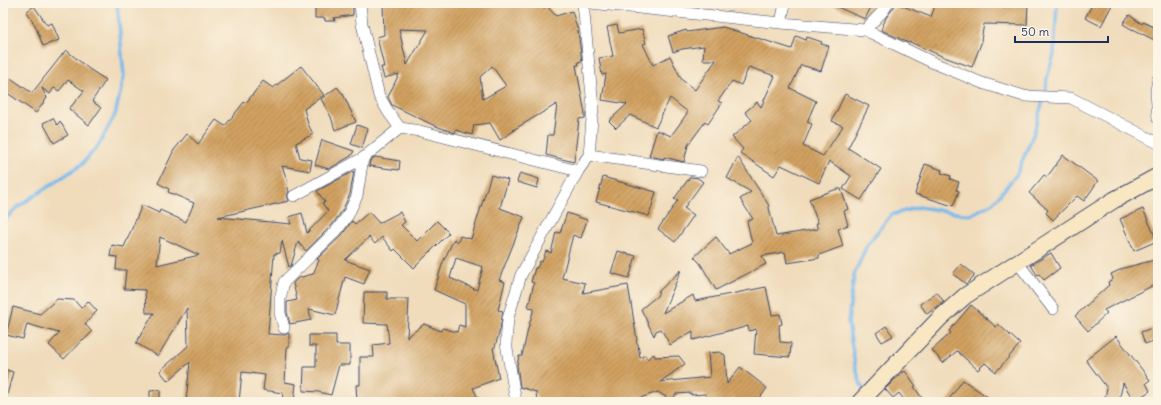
<svg xmlns="http://www.w3.org/2000/svg" width="1161" height="405" font-family="Delius,sans-serif">
	<style>
		.lines { fill: none; stroke-linecap: round; stroke-linejoin: round }
		.stream { stroke: #78b9ed; stroke-width: 3.5 }
		.building { fill: url(#building-hatch); fill-rule: evenodd }
		.street-casing { stroke: #3b496c; stroke-width: 12 }
		.secondary-casing { stroke: #3b496c; stroke-width: 18 }
		.street { stroke: #fff; stroke-width: 11 }
		.secondary { stroke: #f9e7c3; stroke-width: 16 }
	</style>
	<defs>
		<pattern id="building-hatch" width="6" height="6" patternUnits="userSpaceOnUse"><rect width="6" height="6" fill="#d1a160"/><path d="M-1 1l2-2M0 6l6-6M5 7l2-2" fill="none" stroke="#a98452"/></pattern>
	</defs>
	<rect width="100%" height="100%" fill="#fcf5e5"/>
	<filter id="ink" filterUnits="userSpaceOnUse"><feTurbulence type="fractalNoise" baseFrequency=".025" numOctaves="2"/><feDisplacementMap in="SourceGraphic" scale="8" xChannelSelector="R" yChannelSelector="G"/><feConvolveMatrix kernelMatrix="1 2 1 2 8 2 1 2 1" color-interpolation-filters="sRGB"/></filter>
	<filter id="wash" filterUnits="userSpaceOnUse"><feTurbulence type="fractalNoise" baseFrequency=".012" numOctaves="4" result="noise"/><feDisplacementMap in="SourceGraphic" scale="16" xChannelSelector="R" yChannelSelector="G"/><feGaussianBlur stdDeviation="0.9" result="paint"/><feColorMatrix in="noise" values="0 0 0 0 0 0 0 0 0 0 0 0 0 0 0 0 0 1.4 0 .05"/><feComposite in="paint" operator="in"/></filter>
	<g filter="url(#wash)">
		<rect width="100%" height="100%" fill="#f0dcbb"/>
		<g class="lines">
			<path class="stream" d="M3,221L19,206L81,165L98,146L115,115L124,76L117,3
				M865,391L861,385L855,365L848,322L854,275L867,245L891,215L919,207L970,215L993,203L1017,174L1033,135L1046,90L1047,77L1054,55L1057,3"/>
		</g>
		<g id="blocks">
			<path class="building" d="M315,3H353V15L334,18L335,21H325V18H315Z
				M383,3H540L544,8L547,6L556,16L572,11L578,31L582,61L578,62L579,65H576L585,114V118L579,119L574,162L546,155L548,135H553L557,104L513,130H515L500,140L490,123L474,125L472,135L456,130L455,133L433,125L392,105L388,97L399,74L384,78L381,67H384L377,37L384,35ZM399,29L428,30L407,65ZM492,66L506,86L483,99L480,77Z
				M828,3H873L865,19Z
				M895,3L931,17L936,3H1028L1027,25L984,24L981,40L982,41L972,67L944,57L910,42L909,43L881,30L886,18L894,7Z
				M1093,3H1113L1101,26L1085,18Z
				M34,6L47,25L52,23L59,40L43,46L35,25L26,12Z
				M1129,15L1142,24L1143,22L1158,29V42L1133,29V30L1123,24Z
				M617,25L619,33L642,29L646,43L643,44L653,65L670,56L682,80L695,90L716,60H703L704,46L682,49L673,52L668,36L686,30L687,32L723,27L792,49L796,36L806,40L807,37L822,42L821,44L829,46L821,71L801,65L790,88L816,101L807,122L812,124L803,146L823,156L843,126L832,121L845,94L869,106L848,148L881,169L861,200L843,189L851,176L829,161L819,183L781,165L774,176L740,153L743,149L732,137L752,120L745,112L757,102L761,107L775,76L749,67L741,85L732,81L718,101L722,103L708,124L705,122L688,145L684,162L664,157V159L649,156L657,130L671,136L688,112L670,98L656,127L630,115L616,128L609,121L627,104L602,100L606,74L602,75L599,58L613,56L607,27Z
				M66,50L89,69L106,80L92,101L101,108L89,125L69,109L84,91L68,80L59,91L54,88L50,94L42,88L47,98L36,113L3,90V76L12,79L32,93Z
				M301,66L324,95L304,109L308,124L313,134L296,143L300,158L312,160L310,171L282,166L288,183L287,184L289,192L287,196L289,201L218,217L291,224L289,217L302,213L307,233L328,211L322,203L325,202L317,191L354,171L350,194L342,211L332,225L306,251L298,242L291,266L289,267L282,241L280,253L274,254L268,334L285,335L289,333V347H287L285,382L296,384L294,401L282,400L283,393L263,390L265,375L242,372L239,402H186L190,362L168,381L160,371L188,346L187,308L158,356L136,343L154,313H146L145,290L124,289L126,270H116L117,257L110,256L112,245L124,247L142,205L159,213L160,210L186,222L194,203L168,192L169,189L158,183L174,150L187,134L198,144L216,120L225,126L244,102L246,103L263,81L273,88ZM160,237L199,255L157,265Z
				M337,87L343,94L356,122L335,130L331,117L321,99Z
				M53,118L57,125L60,121L68,135L54,143L43,123Z
				M357,125L368,129L362,148L351,144Z
				M322,140L354,151L351,156L329,169L315,165Z
				M1063,155L1098,181L1084,201L1077,196L1053,220L1046,213L1048,210L1029,193L1044,175L1047,177Z
				M375,157L400,161L399,170L369,166L370,161Z
				M738,157L768,204L776,236L818,229L816,224L818,223L809,199L837,189H841L848,209L844,211L848,225L838,229L843,246L819,255V258L787,263L785,252L762,256L766,264L716,290L700,263L694,257L716,237L729,254L752,243L747,221L753,219L740,199L751,192L727,178Z
				M925,164L942,170L941,173L951,176L950,179L959,182L956,190L959,191L953,206L915,194Z
				M520,173L539,179L537,188L517,182Z
				M491,175L508,180L500,208L524,217L499,280L505,282L498,310L503,311L500,330L495,347L493,348L499,378L473,388L480,402H357L356,385H360V357H374L373,345L389,343L387,324L363,323L364,292H387V299H409L407,337L424,324L441,331L442,328L457,332L459,325L465,327V304L434,290L443,262L454,239L458,242L460,236L471,239ZM456,258L483,267L477,290L450,278Z
				M603,177L656,192L649,216L596,202Z
				M690,177L698,178L703,182L684,208L694,215L675,242L658,229L678,200L674,199Z
				M1143,209L1157,241L1134,251L1120,219Z
				M369,212L379,223L400,212L405,222L401,225L417,241L437,221L449,233L414,268L395,249L393,251L382,237L375,244L369,237L345,260L370,269L364,284L345,277L335,315L309,309L311,320L290,324L287,312V302L297,300L293,283L298,278L313,274L319,260L317,259L342,235L352,221L355,224Z
				M567,213L587,220L581,238L573,235L562,278L585,283L583,293L628,285L637,340L636,341L638,344L640,358L645,355L647,359L654,354L655,357L679,356L685,364L660,382L710,377L708,353L720,352L725,355L727,384L740,367L767,388L757,402H737L733,399L728,402H709L705,394L691,395V393L676,394L672,401L658,392L628,402H537L536,392L520,387L517,365L519,356H522L528,329L534,308L528,307L534,283L531,282L535,268H537L540,261L542,262L546,251L551,253L556,232L560,233Z
				M618,251L636,256L629,278L611,273Z
				M1051,253L1060,268L1044,280L1039,274L1037,275L1031,265Z
				M1158,259V283L1104,310L1107,313L1088,331L1075,316L1109,285L1108,282L1113,279L1111,274L1124,268Z
				M961,264L975,275L966,284L953,274Z
				M681,270L663,313L693,295L695,301L766,287L772,315L780,314L782,324L779,325L780,342L791,343L790,357L754,354L756,329L749,331L748,326L731,331V330L693,340V331L670,345L661,329L656,331L654,336L641,309L657,296L659,291Z
				M937,292L944,302L927,314L920,304Z
				M57,299L74,300L81,308L88,301L97,311L85,324L92,332L84,340L83,339L64,359L49,345L59,333L27,324L23,339L6,335L13,307L40,314Z
				M971,305L996,327L998,324L1020,344L996,372L985,363L978,370L957,351L943,363L932,350L951,333L949,331Z
				M886,326L893,336L882,342L876,333Z
				M1152,328L1156,340L1145,344L1141,332Z
				M309,335H336V345H350V365H339L331,395L319,392L303,391L304,367H316V346H309Z
				M1116,336L1150,380L1146,383L1150,391L1134,401L1123,383L1119,402H1104L1107,388L1086,360Z
				M3,369L13,372L6,399H3Z
				M905,371L916,386L914,387L925,402H906L899,393L893,398L885,389L894,380Z
				M963,380L995,402H947Z
				M160,390V402H150V391Z"/>
		</g>
	</g>
	<g filter="url(#ink)">
		<use href="#blocks" fill-opacity="0" stroke="#3b496c" stroke-width="1"/>
		<g class="lines">
			<g class="street-casing">
				<path id="street" d="M360,3L362,24L379,96L389,113L400,128L420,131L578,171
					M591,3L781,23L865,30L934,63L982,83L1024,96L1071,98L1158,143
					M781,23L785,3
					M865,30L883,11L888,3
					M1158,79L1156,91L1158,118
					M589,155L701,171
					M294,196L363,158
					M1018,263L1053,309
					M284,328L280,313V299L284,282L337,230L348,215L357,196L363,158L400,128
					M516,402L506,343L508,318L521,275L578,171L589,155L593,107L583,3"/>
			</g>
			<g class="secondary-casing">
				<path id="secondary" d="M860,402L940,318L965,296L1114,200L1158,176"/>
			</g>
			<use href="#street" class="street"/>
			<use href="#secondary" class="secondary"/>
		</g>
	</g>
	<rect width="1161" height="405" fill="none" stroke="#fcf5e5" stroke-width="16"/>
	<path d="M1015 36v6h93v-6" fill="none" stroke="#1b2f5e" stroke-width="2"/>
	<text x="1021" y="36" font-size="12" fill="#1b2f5e" stroke="#fcf5e5" stroke-width="3" paint-order="stroke">50 m</text>
</svg>
